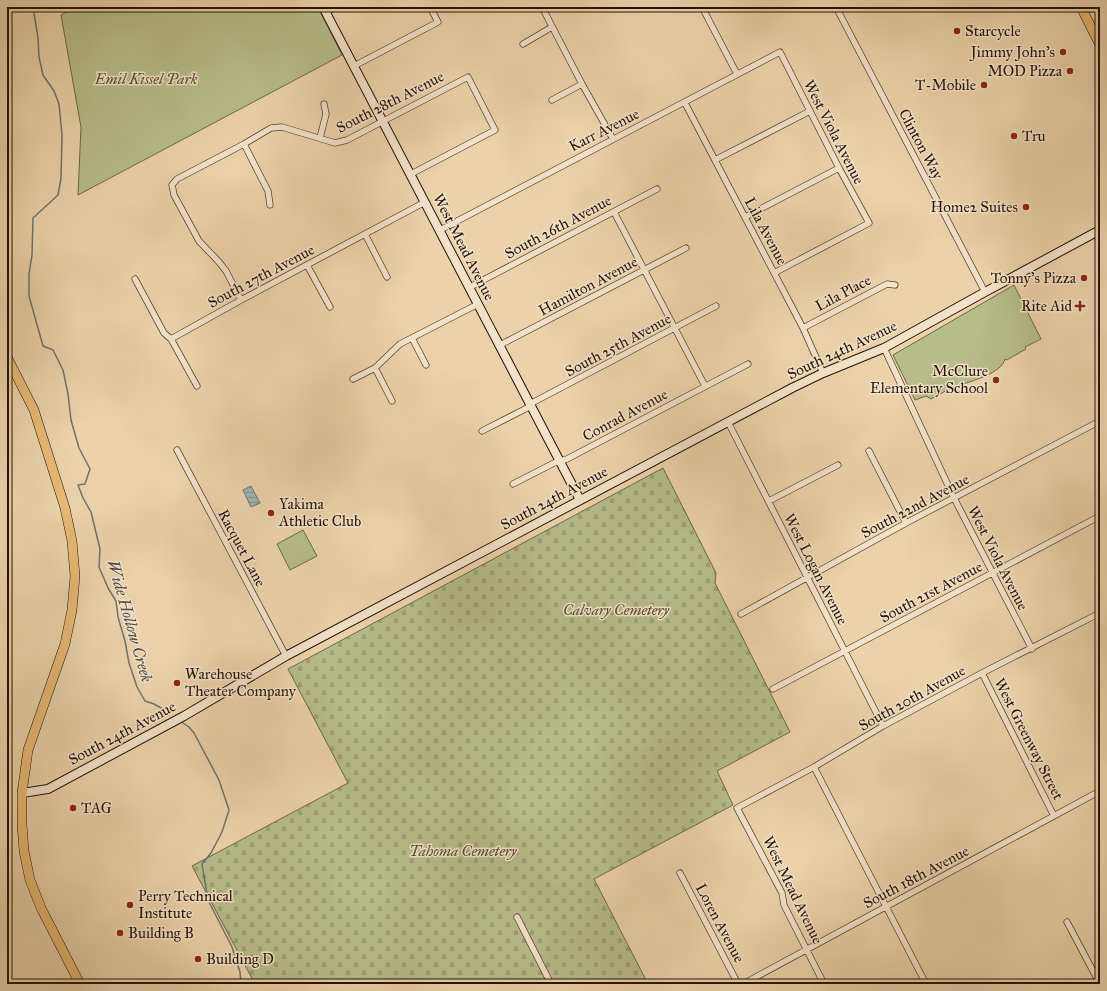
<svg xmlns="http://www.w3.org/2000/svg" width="1107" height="991" font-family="'IM FELL Great Primer',serif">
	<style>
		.cemetery { fill: url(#cemetery-stones); stroke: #6c6845 }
		.park { fill: #b6bc8a; stroke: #6c6845 }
		.water { fill: url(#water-rules); stroke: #6c746c }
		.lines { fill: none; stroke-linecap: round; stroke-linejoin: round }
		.stream { stroke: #6c746c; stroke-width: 1.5 }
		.street-casing { stroke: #55432a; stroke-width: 7 }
		.secondary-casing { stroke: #231300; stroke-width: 10 }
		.primary-casing { stroke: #231300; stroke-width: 10 }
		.street { stroke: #f2e2c8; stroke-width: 5.5 }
		.secondary { stroke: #f2e2c8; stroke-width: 8 }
		.primary { stroke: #e6b975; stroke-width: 9 }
		.poi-dot { fill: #8f2418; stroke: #f2e2c8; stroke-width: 1.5 }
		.labels { text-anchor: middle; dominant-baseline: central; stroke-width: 3; stroke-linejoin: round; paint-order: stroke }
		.poi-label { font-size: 15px; fill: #231300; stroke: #f2e2c8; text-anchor: start }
		.park-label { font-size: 15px; font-style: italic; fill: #564e30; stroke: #f2e2c8 }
		.street-label { font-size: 15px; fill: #231300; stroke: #f2e2c8 }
		.water-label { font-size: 16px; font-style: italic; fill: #4e4c3f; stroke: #f2e2c8 }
	</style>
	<defs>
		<pattern id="cemetery-stones" width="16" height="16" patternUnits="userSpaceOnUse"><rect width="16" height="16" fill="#b6bc8a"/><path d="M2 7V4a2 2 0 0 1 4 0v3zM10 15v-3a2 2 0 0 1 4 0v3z" fill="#9ca175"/></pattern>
		<pattern id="water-rules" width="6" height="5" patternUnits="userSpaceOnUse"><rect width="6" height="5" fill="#9db5b4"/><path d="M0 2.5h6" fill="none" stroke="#879b99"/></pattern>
	</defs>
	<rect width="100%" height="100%" fill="#ebd2aa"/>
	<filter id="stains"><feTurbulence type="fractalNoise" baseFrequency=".005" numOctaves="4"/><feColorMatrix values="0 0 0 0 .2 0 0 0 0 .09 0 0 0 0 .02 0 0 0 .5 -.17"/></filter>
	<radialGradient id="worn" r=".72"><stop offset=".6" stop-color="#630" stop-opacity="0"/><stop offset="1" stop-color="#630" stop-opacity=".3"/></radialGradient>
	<path class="cemetery" d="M663,468L716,573L715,583L790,732L717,771L733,805L594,879L648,984H255L192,866L348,783L288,669Z"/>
	<path class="park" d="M76,7H318L342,55L78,195L81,127L61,15Z
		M1014,285L1041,339L1025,347L1026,349L1007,360L1005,359C1002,373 972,381 960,385C950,388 940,394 931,399L926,396L915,400L893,355Z
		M303,530L317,556L290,570L277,544Z"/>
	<path class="water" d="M251,486L260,503L251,507L243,490Z"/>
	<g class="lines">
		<path class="stream" d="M33,7L38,38L39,57L43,75L54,91L59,104L62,135L61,178L58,195L33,218L32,255L29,274V296L43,346L53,350L63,370L68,394L71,420L79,448L90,469L85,484L78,485L83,498L91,512L100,549L99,567L108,588L116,601L118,617L125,641L129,663L137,687L145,701L154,704L170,713
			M183,723L189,727L194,733L219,780L229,810L222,832L211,853L202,864L208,900L232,947L240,972L241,984"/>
		<g class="street-casing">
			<path id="street" d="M542,7L582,84L613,139
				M702,7L737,74
				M836,7L985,292
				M326,12L336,7
				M523,44L552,27
				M354,66L438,22L430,7
				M552,100L582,84
				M685,103L803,328L823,373
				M320,138L326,114L324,104
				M244,144L268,191L270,205
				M715,160L810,111
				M614,212L705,386
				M745,217L839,168
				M440,230C553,170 667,112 780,52L839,168L869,223L774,273
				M365,234L387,277
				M307,265L330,307
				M135,279L164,333L171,339L241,300L425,202
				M470,287L657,189
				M241,300L226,271L219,262L199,241L174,195L172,185L177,179L244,144L271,128L282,127L335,143L347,140L468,77L495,130L411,174
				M803,328L887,284L895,285
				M412,338L426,365
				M171,339L197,386
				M500,345L686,248
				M884,348L954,498L1032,649
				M375,368L392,401
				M353,379L375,368L400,344L478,304
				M530,404L716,306
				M728,422L883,726
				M482,431L531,406
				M177,450L286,656
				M869,451L906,523
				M513,484L554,463L567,459L748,364
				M769,501L838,465
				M741,614L906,523L1100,421
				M982,673L1054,816
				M773,689L1100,516
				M814,767L926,984
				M680,873L738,984
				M517,917L551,984
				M1067,922L1100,984
				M743,984L1100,791
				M824,984L784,905L782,893L737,808L814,767L883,726L982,673L1100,613"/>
		</g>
		<g class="secondary-casing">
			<path id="secondary" d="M323,7L580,500
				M22,793L48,789L184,716L286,656L792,388L823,373L884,348L985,292L1100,230"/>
		</g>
		<g class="primary-casing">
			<path id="primary" d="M1081,7L1100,45
				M7,357L34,410L65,508L72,541L75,576L72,610L65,644L28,750L22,793V824L24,851L30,880L41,908L80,984"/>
		</g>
		<use href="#street" class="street"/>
		<use href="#secondary" class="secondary"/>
		<use href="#primary" class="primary"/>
	</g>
	<g class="poi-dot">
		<circle cx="957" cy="31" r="4"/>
		<circle cx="1063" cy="52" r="4"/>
		<circle cx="1070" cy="71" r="4"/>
		<circle cx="984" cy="85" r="4"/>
		<circle cx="1014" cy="136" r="4"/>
		<circle cx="1026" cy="207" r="4"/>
		<circle cx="1084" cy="278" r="4"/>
		<path d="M1078 300h4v4h4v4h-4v4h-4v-4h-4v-4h4z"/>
		<circle cx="996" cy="380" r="4"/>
		<circle cx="271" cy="513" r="4"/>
		<circle cx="177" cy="683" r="4"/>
		<circle cx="73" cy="808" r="4"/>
		<circle cx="130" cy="905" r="4"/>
		<circle cx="120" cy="933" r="4"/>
		<circle cx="198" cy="959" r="4"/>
	</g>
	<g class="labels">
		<g class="poi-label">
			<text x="965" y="31">Starcycle</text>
			<text x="1055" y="52" text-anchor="end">Jimmy John's</text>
			<text x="1062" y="71" text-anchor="end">MOD Pizza</text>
			<text x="976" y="85" text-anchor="end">T-Mobile</text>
			<text x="1022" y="136">Tru</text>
			<text x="1018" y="207" text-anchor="end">Home2 Suites</text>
			<text x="1076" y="278" text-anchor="end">Tonny's Pizza</text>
			<text x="1072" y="306" text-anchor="end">Rite Aid</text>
			<text x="988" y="371" text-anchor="end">McClure<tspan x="988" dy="17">Elementary School</tspan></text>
			<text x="279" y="504">Yakima<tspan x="279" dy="17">Athletic Club</tspan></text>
			<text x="185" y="674">Warehouse<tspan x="185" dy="17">Theater Company</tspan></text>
			<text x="81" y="808">TAG</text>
			<text x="138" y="896">Perry Technical<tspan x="138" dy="17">Institute</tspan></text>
			<text x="128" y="933">Building B</text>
			<text x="206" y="959">Building D</text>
		</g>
		<g class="park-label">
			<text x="146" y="79">Emil Kissel Park</text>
			<text x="616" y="610">Calvary Cemetery</text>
			<text x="463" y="851">Tahoma Cemetery</text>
		</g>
		<g class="street-label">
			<text transform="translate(390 102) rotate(-27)">South 28th Avenue</text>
			<text transform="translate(604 130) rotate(-27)">Karr Avenue</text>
			<text transform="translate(834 132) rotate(63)">West Viola Avenue</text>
			<text transform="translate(921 144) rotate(62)">Clinton Way</text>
			<text transform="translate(558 227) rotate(-28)">South 26th Avenue</text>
			<text transform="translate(766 231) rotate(62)">Lila Avenue</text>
			<text transform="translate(464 247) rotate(63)">West Mead Avenue</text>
			<text transform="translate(261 276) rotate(-28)">South 27th Avenue</text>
			<text transform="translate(588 286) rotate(-28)">Hamilton Avenue</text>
			<text transform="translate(843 293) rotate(-28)">Lila Place</text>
			<text transform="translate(618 345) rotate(-28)">South 25th Avenue</text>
			<text transform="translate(842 350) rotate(-25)">South 24th Avenue</text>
			<text transform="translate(625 415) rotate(-28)">Conrad Avenue</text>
			<text transform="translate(554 498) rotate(-28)">South 24th Avenue</text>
			<text transform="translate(915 506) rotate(-28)">South 22nd Avenue</text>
			<text transform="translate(242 548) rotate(62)">Racquet Lane</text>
			<text transform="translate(998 558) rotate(63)">West Viola Avenue</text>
			<text transform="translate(816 569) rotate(63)">West Logan Avenue</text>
			<text transform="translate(931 592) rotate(-28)">South 21st Avenue</text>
			<text transform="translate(912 698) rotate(-29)">South 20th Avenue</text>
			<text transform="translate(122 733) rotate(-28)">South 24th Avenue</text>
			<text transform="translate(1029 739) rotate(63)">West Greenway Street</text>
			<text transform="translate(916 877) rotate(-28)">South 18th Avenue</text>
			<text transform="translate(793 890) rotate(64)">West Mead Avenue</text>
			<text transform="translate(720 923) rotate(62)">Loren Avenue</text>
		</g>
		<g class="water-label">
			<text transform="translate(130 621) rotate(74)">Wide Hollow Creek</text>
		</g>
	</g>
	<rect width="1107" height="991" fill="none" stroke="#ebd2aa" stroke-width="24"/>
	<rect x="8" y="8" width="1091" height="975" fill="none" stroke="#231300" stroke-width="2"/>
	<rect x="12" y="12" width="1083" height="967" fill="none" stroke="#231300"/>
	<rect width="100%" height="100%" filter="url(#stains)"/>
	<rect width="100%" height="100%" fill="url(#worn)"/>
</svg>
